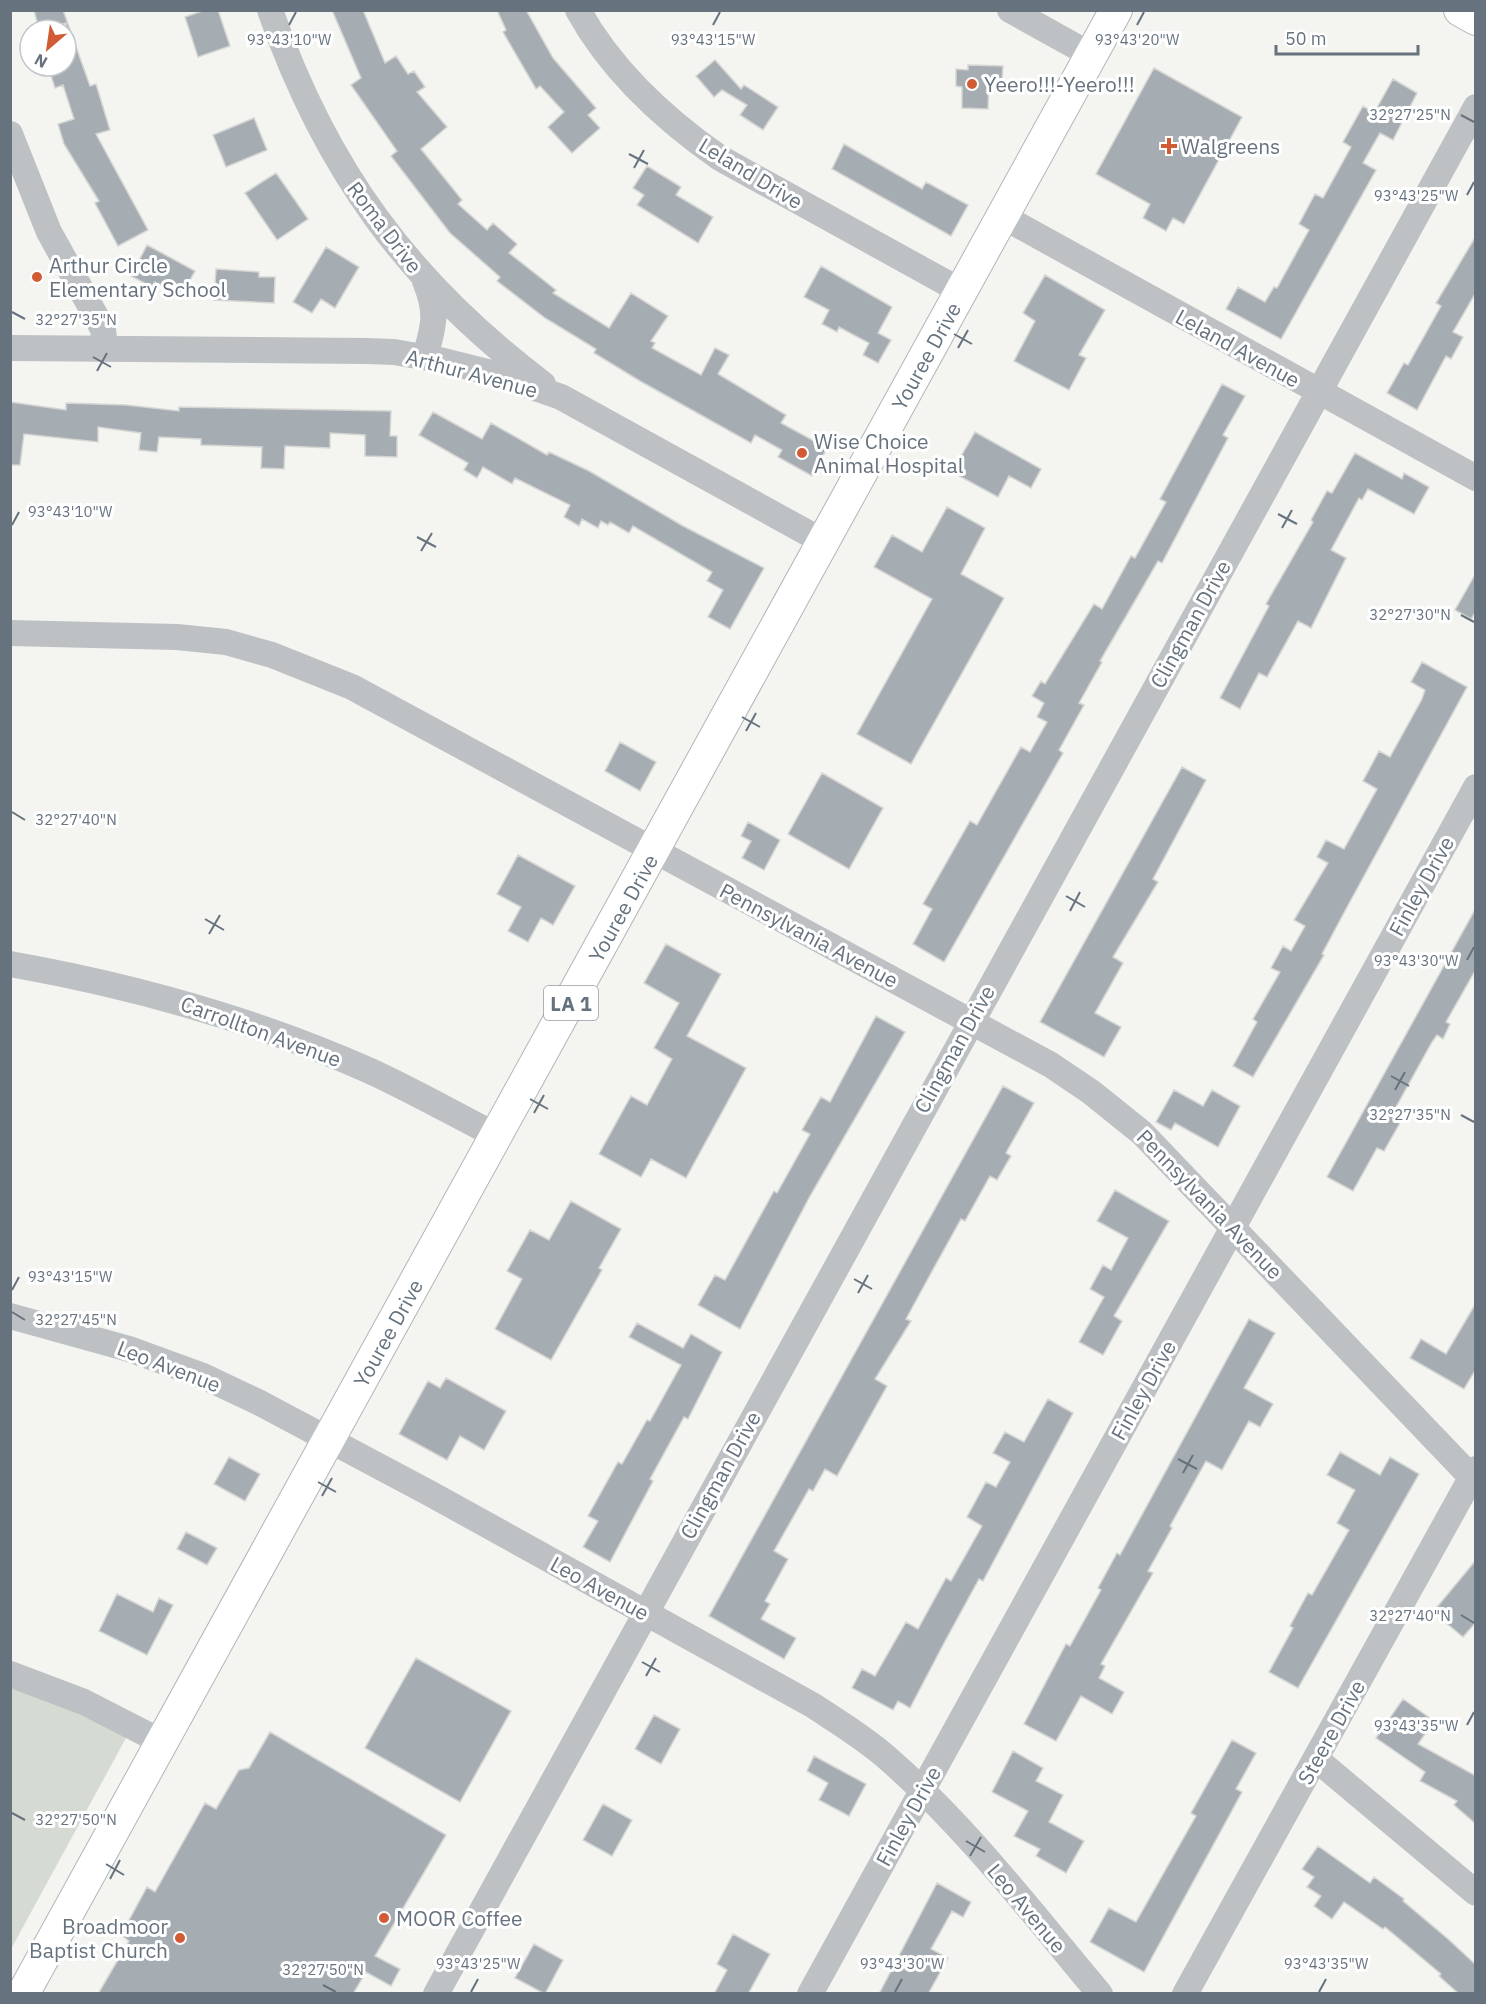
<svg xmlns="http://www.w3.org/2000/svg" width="1486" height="2004" font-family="'IBM Plex Sans',sans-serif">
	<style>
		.green { fill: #d5dad2 }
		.building { fill: #a6adb2; stroke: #d5d5d3; stroke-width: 1.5 }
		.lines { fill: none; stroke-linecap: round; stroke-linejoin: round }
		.major-casing { stroke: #b1b5b8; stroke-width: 34 }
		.minor { stroke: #bdc1c4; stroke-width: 26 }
		.major { stroke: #fff; stroke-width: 32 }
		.ticks { fill: none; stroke: #66737f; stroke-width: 2 }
		.poi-dot { fill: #d05b35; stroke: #fff; stroke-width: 2 }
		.labels { text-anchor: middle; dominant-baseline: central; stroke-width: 6; stroke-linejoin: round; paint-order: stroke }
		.shield { fill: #fff; stroke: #949da5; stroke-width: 1.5 }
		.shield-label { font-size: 20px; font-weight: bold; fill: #66737f }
		.poi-label { font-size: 21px; fill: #66737f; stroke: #fff; text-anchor: start }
		.street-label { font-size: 21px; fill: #66737f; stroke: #fff }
		.ticks-label { font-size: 15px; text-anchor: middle; fill: #66737f; stroke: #fff; stroke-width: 6; stroke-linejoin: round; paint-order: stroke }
	</style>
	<rect width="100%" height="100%" fill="#f4f4f1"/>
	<path class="green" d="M11,1674L132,1727L11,1949Z"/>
	<path class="building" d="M34,10H63L90,86L96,84L110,130L96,134L148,230L118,246L95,203L99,201L64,144L58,124L74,119L63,85L55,88L48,66H66V23L39,30Z
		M205,10H218L230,46L198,57L185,17Z
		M332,10H363L385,63L396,56L408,74L414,71L425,87L417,92L447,127L421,149L462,200L458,204L487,230L493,223L517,244L509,253L556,290L553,293L609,328L631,293L668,316L651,341L655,343L652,348L701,375L715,348L729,355L718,374L786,415L781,423L827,448L812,476L778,457L782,450L755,435L751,443L640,381L594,353L596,349L545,318L497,281L500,277L450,233L391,156L397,151L351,85L361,78Z
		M497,10H526L553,58L596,108L588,115L600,128L572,153L548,127L564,112L540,86L536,89L503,32L506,30Z
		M715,60L741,89L744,85L778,107L763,130L740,115L747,105L722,90L714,97L696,76Z
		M968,65L1003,66L1002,81L989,80L988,109L962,108V87L956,86V69L968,70Z
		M1154,68L1242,117L1184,224L1173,218L1166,231L1143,218L1150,204L1096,174Z
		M1393,79L1417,93L1393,140L1380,133L1363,163L1376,170L1281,339L1226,309L1238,287L1265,302L1274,287L1277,288L1309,230L1299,224L1315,194L1323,198L1351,147L1343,142L1363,106L1374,113Z
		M254,118L267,150L226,167L213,135Z
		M844,144L922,189L926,182L968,205L951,236L832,169Z
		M647,166L681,187L676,195L713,217L698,243L637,205L644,195L633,188Z
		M276,173L308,219L277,240L245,193Z
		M1476,236V292L1453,332L1463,337L1451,359L1446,356L1417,410L1387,393L1404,363L1408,365L1441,306L1436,303Z
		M147,245L195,271L181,296L155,282L152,287L131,276Z
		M326,247L359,267L335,308L321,299L312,313L293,302Z
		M821,266L892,307L878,333L891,340L878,363L863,355L869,343L839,327L837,332L822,324L829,310L804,297Z
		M216,269L259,272V277H275L274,303L214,300Z
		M1045,275L1105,310L1079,355L1086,358L1069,390L1014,361L1035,321L1023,313Z
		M1222,384L1245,396L1223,435L1228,438L1162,563L1158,561L1100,661L1102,662L1079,703L1084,705L1059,750L1063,753L944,962L913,944L932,909L923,904L970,821L977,825L1021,747L1030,752L1047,722L1037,717L1044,703L1032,696L1041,681L1045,684L1094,604L1102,609L1131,556L1135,558L1166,502L1160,499Z
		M10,402L66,410V403L126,405L179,411V407L391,411L390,436H397V457L365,456V435L330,433V448L285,446L284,469L261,468L262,447L201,445V439L159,437L157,452L139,450L141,433L98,427V442L24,434L20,465H10Z
		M433,412L482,439L491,423L547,455L549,452L589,471L683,526L764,568L730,629L708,617L723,590L707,581L712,572L633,526L629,533L610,522L608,525L601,521L598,528L582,519L579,526L564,517L570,505L515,478L512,484L483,467L477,478L464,470L468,463L419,435Z
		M975,432L1041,469L1031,488L1009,476L998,497L952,472Z
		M1355,453L1402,479L1404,473L1429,487L1414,514L1368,489L1362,500L1359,498L1331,550L1346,558L1311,628L1298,621L1267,677L1259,673L1240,709L1220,698L1269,606L1266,604L1313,522L1311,520L1327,491L1332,493Z
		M947,507L985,528L961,574L1004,598L911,764L857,734L932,599L874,567L892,535L922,552Z
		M1476,573V611L1471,619L1455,610Z
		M1422,662L1467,687L1346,909L1322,954L1324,955L1253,1077L1233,1066L1257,1022L1253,1019L1280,972L1271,968L1283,946L1291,951L1305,926L1294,920L1328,863L1317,857L1326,840L1344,849L1377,789L1363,781L1379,751L1390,757L1422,699L1425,690L1411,682Z
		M620,742L656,762L640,791L605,771Z
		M1182,767L1206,780L1153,879L1158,882L1113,957L1123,963L1095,1013L1121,1027L1104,1057L1040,1022Z
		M822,773L883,808L849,869L788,834Z
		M748,822L780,840L764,870L742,858L751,841L741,836Z
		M518,855L575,886L553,925L541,918L528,942L508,931L521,907L497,894Z
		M1476,908V969L1446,1022L1450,1024L1443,1039L1437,1035L1432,1042L1391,1116L1401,1121L1384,1151L1377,1148L1353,1191L1327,1177Z
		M666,944L721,974L687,1036L746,1068L686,1178L651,1159L641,1177L599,1154L631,1096L647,1105L672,1059L654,1048L679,1003L644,983Z
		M876,1016L905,1032L810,1196L740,1329L698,1305L715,1275L725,1280L774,1191L777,1193L810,1134L802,1130L821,1097L830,1102Z
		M1003,1086L1034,1103L1006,1153L1011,1156L997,1180L990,1176L965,1221L961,1219L931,1273L906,1319L911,1321L875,1379L887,1386L837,1476L825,1469L813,1491L809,1489L774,1551L788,1559L765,1601L770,1604L761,1619L796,1638L784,1659L709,1616Z
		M1174,1090L1203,1106L1212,1090L1240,1106L1218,1147L1175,1123L1171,1130L1156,1122Z
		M1115,1190L1169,1221L1114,1316L1122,1321L1103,1355L1079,1342L1104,1297L1090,1289L1103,1265L1111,1270L1128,1238L1097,1221Z
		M571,1201L621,1229L599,1268L602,1270L551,1360L495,1329L522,1279L507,1271L530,1230L549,1240Z
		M1476,1303V1369L1464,1389L1410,1358L1421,1339L1446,1354Z
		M1249,1319L1275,1333L1244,1388L1273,1404L1260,1427L1249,1421L1222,1470L1206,1461L1170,1526L1172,1528L1148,1571L1153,1573L1101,1664L1105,1666L1099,1678L1124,1692L1112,1714L1081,1696L1056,1741L1024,1724L1066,1644L1070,1646L1101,1590L1098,1588L1117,1553L1120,1555Z
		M637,1323L683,1348L691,1334L722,1352L688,1419L684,1417L650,1479L653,1481L610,1562L583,1547L598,1521L588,1516L618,1462L622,1464L647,1420L650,1421L681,1365L629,1337Z
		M446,1378L506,1411L484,1450L460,1436L447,1460L399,1434L428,1381L440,1388Z
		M1048,1399L1073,1413L983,1581L979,1579L944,1643L910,1708L898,1701L893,1710L852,1688L862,1669L875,1676L906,1622L918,1629L946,1578L951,1581L982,1526L967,1517L986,1482L996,1487L1010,1462L993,1453L1005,1432L1024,1442Z
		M1340,1452L1380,1475L1390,1457L1419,1474L1298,1688L1269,1672L1293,1628L1290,1626L1308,1593L1312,1595L1349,1530L1337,1523L1355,1490L1327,1475Z
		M229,1457L260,1474L245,1501L214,1484Z
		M186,1532L217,1548L207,1565L177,1549Z
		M1476,1560V1622L1463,1637L1433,1612Z
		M117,1594L153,1612L159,1598L173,1605L147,1655L99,1631Z
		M416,1658L511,1711L460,1802L365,1748Z
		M1403,1699L1434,1721L1418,1744L1476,1776V1824L1454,1805L1457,1801L1420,1781L1425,1772L1376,1738Z
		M654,1715L680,1729L661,1764L635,1749Z
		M270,1732L446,1835L375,1956L400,1969L391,1986L366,1972L353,1994H98L129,1941L121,1935L147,1887L155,1892L205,1803L216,1809L239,1770L249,1768Z
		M1232,1740L1256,1753L1236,1789L1242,1792L1144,1972L1090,1942L1109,1908L1136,1922L1196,1816L1191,1813Z
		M1013,1751L1043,1768L1036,1781L1063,1795L1049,1822L1084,1841L1066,1873L1036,1856L1040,1849L1014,1836L1028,1811L992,1792Z
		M814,1756L866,1784L849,1816L819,1800L828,1783L807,1771Z
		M603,1804L632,1820L612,1856L583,1840Z
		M1318,1846L1370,1883L1374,1877L1404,1899L1403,1901L1448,1939L1476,1965V1994H1459L1439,1976L1441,1974L1385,1927L1383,1929L1344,1902L1332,1919L1314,1906L1321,1896L1307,1887L1314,1877L1302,1869Z
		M937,1883L971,1902L963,1917L952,1911L931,1949L948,1958L928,1994H879Z
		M733,1934L770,1954L748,1994H714L727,1970L717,1964Z
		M534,1944L563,1960L545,1994L515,1978Z"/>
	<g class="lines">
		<g class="major-casing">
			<path id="major" d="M1460,10L1476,19
				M23,1994L1116,10"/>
		</g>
		<path class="minor" d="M270,10C326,170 408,282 543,384
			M578,10C611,70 664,119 720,158L961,291
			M1010,10L1091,55
			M10,134L49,232L103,329L105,348
			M1002,216L1476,478
			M425,281C438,313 434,325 425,357
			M10,348L367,351L394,352L440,360L492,373L561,397L824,542
			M10,633L177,637L226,642L272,655L352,687L1051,1065L1091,1092L1142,1133L1476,1482
			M10,964C134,986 253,1019 368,1070C412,1090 454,1114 497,1136
			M10,1316L129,1349L203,1376L258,1402L431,1494L814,1706C838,1722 863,1737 885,1756C966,1826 1031,1912 1100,1994
			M10,1674L84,1702L162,1742
			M1316,1759L1476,1893
			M436,1994L1476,107
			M810,1994L1476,787
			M1185,1994L1476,1469"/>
		<use href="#major" class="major"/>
	</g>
	<path class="ticks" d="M289,25L296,12M713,25L720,12M1137,25L1144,12M1461,115L1474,122M629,154L648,164M634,168L644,150M1467,195L1474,182M12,312L25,319M954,334L972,344M958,348L968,330M93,357L111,367M97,371L107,353M1278,514L1297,524M12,525L19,512M1282,528L1292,510M417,537L436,547M421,551L432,533M1461,615L1474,622M742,717L760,727M746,731L756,713M12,812L25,820M1066,896L1085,907M1070,911L1080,892M205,919L224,930M209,934L220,915M1467,960L1474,947M1391,1076L1409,1086M1395,1090L1405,1072M530,1099L548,1109M534,1113L544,1095M1461,1115L1474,1122M854,1279L872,1289M12,1290L19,1277M858,1293L868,1275M12,1312L25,1320M1178,1459L1197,1469M1183,1473L1193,1455M318,1482L336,1492M322,1496L332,1478M1461,1615L1474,1623M642,1662L660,1672M646,1676L656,1658M1467,1725L1474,1712M12,1813L25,1820M966,1841L985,1852M970,1856L981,1837M106,1864L124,1875M110,1879L120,1860M323,1985L336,1992M471,1992L478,1979M895,1992L902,1979M1319,1992L1326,1979"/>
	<g class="poi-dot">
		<circle cx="972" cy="84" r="6"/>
		<path d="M1166 137h6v6h6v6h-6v6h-6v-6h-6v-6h6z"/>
		<circle cx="37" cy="277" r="6"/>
		<circle cx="802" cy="453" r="6"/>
		<circle cx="384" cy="1918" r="6"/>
		<circle cx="180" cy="1938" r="6"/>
	</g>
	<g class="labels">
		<rect class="shield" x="544" y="986" width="54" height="34" rx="4.5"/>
		<g class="shield-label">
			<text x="571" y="1003">LA 1</text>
		</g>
		<g class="poi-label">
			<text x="984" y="84">Yeero!!!-Yeero!!!</text>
			<text x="1181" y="146">Walgreens</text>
			<text x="49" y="265">Arthur Circle<tspan x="49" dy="24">Elementary School</tspan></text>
			<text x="814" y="441">Wise Choice<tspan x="814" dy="24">Animal Hospital</tspan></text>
			<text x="396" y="1918">MOOR Coffee</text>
			<text x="168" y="1926" text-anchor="end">Broadmoor<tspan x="168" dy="24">Baptist Church</tspan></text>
		</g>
		<g class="street-label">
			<text transform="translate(751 173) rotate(31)">Leland Drive</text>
			<text transform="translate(385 227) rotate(53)">Roma Drive</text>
			<text transform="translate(1238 348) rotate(29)">Leland Avenue</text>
			<text transform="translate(926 356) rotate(-61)">Youree Drive</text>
			<text transform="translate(472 373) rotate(15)">Arthur Avenue</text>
			<text transform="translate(1190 624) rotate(-61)">Clingman Drive</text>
			<text transform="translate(1421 886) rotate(-61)">Finley Drive</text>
			<text transform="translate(623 908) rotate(-61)">Youree Drive</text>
			<text transform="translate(809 935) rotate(28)">Pennsylvania Avenue</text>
			<text transform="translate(261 1031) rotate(20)">Carrollton Avenue</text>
			<text transform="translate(954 1049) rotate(-61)">Clingman Drive</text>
			<text transform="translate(1210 1204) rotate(46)">Pennsylvania Avenue</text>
			<text transform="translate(388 1333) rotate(-61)">Youree Drive</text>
			<text transform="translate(169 1366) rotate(21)">Leo Avenue</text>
			<text transform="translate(1143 1390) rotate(-61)">Finley Drive</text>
			<text transform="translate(720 1475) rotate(-61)">Clingman Drive</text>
			<text transform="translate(600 1588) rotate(29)">Leo Avenue</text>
			<text transform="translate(1331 1732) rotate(-61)">Steere Drive</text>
			<text transform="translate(908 1816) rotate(-61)">Finley Drive</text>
			<text transform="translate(1027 1908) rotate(50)">Leo Avenue</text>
		</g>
	</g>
	<g class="ticks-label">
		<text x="289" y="45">93°43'10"W</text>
		<text x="713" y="45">93°43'15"W</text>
		<text x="1137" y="45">93°43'20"W</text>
		<text x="1410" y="120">32°27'25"N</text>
		<text x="1416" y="201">93°43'25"W</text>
		<text x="76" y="325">32°27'35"N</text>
		<text x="70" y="517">93°43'10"W</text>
		<text x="1410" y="620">32°27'30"N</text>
		<text x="76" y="825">32°27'40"N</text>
		<text x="1416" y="966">93°43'30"W</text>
		<text x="1410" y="1120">32°27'35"N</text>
		<text x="70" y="1282">93°43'15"W</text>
		<text x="76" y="1325">32°27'45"N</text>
		<text x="1410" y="1621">32°27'40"N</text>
		<text x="1416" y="1731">93°43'35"W</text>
		<text x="76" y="1825">32°27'50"N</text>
		<text x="478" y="1969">93°43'25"W</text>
		<text x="902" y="1969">93°43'30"W</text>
		<text x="1326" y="1969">93°43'35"W</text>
		<text x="323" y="1975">32°27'50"N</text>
	</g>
	<rect width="1486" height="2004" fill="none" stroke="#66737f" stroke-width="24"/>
	<g transform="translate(48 48) rotate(209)"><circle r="28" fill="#ffffff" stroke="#c2c7cc" stroke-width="1.5"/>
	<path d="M0-4.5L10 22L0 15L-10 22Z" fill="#d05b35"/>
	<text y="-9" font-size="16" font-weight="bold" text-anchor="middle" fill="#66737f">N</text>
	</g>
	<path d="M1276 45v9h142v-9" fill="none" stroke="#66737f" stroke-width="3"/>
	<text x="1285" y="45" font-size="18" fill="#66737f" stroke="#ffffff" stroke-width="4.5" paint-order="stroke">50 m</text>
</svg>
